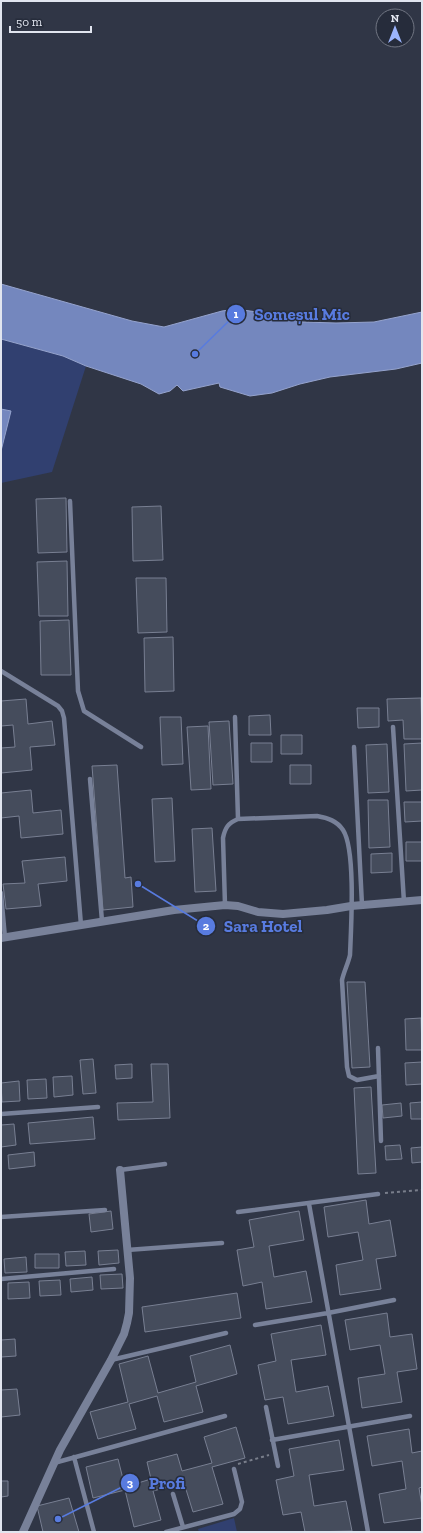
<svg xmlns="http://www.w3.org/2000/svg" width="423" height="1533" font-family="'Zilla Slab',serif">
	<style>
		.green { fill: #314070 }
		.water { fill: #7487be; stroke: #95a3cd }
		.building { fill: #454c5c; stroke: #787f92 }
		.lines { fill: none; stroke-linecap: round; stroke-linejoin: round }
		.path { stroke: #797e8b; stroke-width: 2; stroke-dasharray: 3 3; stroke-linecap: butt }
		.lane { stroke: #788199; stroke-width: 4.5 }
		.street { stroke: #788199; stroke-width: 8 }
		.leader { fill: none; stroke: #587bdf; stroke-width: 1.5 }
		.callout-dot { fill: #587bdf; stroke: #262c3b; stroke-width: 1.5 }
		.mark-label { font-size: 12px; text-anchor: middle; font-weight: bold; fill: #fff }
		.callout-label { font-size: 17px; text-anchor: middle; font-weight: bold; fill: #587bdf; stroke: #262c3b; stroke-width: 3; stroke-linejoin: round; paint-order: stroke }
	</style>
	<rect width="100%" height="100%" fill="#303646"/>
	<path class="green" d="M1,339L63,356L86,366L52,472L1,483Z
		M234,1518L237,1532H199L198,1529Z"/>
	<path class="water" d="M1,284L132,321L164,327L222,311L236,309L257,312L303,322L336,323L374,322L422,312V363L396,369L330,377L300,384L272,393L250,396L220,387L219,383L183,391L177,385L170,391L159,394L141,384L86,366L63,356L1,339Z
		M1,409L11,411L1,451Z"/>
	<path class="building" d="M66,498L67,552L38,553L36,499Z
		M161,506L163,560L133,561L132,507Z
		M67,561L68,616H39L37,562Z
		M136,578H166L167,632L138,633Z
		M69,620L71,675H41L40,621Z
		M173,637L174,691L145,692L144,638Z
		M421,698L422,739H404L403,720L388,721L387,699Z
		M26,699L28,724L52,721L55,745L30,747L32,770L1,773V748L15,747L13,725L1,726V701Z
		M357,708H379V727L358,728Z
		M270,715L271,735H249V716Z
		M160,717H181L183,764L162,765Z
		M229,721L233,784L213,785L209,722Z
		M208,726L211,789L191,790L187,727Z
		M281,735H302V754H281Z
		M251,743H272V762H251Z
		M422,743V790L406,791L404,744Z
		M387,744L389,792L368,793L366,745Z
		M117,765L125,878L131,877L133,907L103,910L92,766Z
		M290,765H311V784H290Z
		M31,790L33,813L61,810L63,834L21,838L19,816L1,818V793Z
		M172,798L175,861L155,862L152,799Z
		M368,800H388L390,847L369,848Z
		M404,802H422V821L405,822Z
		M212,828L216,891L195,892L192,829Z
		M406,842H422V861H406Z
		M392,853V872L371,873V854Z
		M65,857L67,881L38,884L41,906L6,909L3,884L25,883L22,861Z
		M347,982H365L370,1067L352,1068Z
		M421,1018L422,1050H406L405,1019Z
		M93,1059L96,1093L83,1094L80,1060Z
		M422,1062V1084L406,1085L405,1063Z
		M132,1064V1078L116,1079L115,1065Z
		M151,1064H168L170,1118L118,1120L117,1103L153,1102Z
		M72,1076L73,1095L54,1097L53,1077Z
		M46,1079L47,1098L28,1099L27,1080Z
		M19,1081L20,1101L2,1102L1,1083Z
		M371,1087L376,1173L358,1174L354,1088Z
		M422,1102V1119H411L410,1103Z
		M401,1103L402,1116L383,1118L382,1105Z
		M93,1117L95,1139L30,1144L28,1123Z
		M14,1124L16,1145L1,1147V1125Z
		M400,1145L402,1159L386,1160L385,1146Z
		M422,1147V1162L412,1163L411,1148Z
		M34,1152L35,1166L9,1169L8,1155Z
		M366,1200L369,1224L390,1220L396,1256L376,1259L381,1289L340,1295L336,1265L363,1260L358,1232L328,1237L324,1207Z
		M111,1211L113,1229L91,1232L89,1214Z
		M299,1211L304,1240L269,1246L274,1277L306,1271L312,1302L266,1309L262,1282L243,1286L237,1250L254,1247L249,1220Z
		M118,1250L119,1263L99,1265L98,1251Z
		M85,1251L86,1265L66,1266L65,1252Z
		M35,1254H59V1268H35Z
		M26,1257L27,1272L5,1273L4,1259Z
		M122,1274L123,1288L101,1289L100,1275Z
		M92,1277L93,1290L71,1292L70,1279Z
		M60,1280L61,1295L40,1296L39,1281Z
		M29,1282L30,1298L8,1299V1283Z
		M237,1293L241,1318L145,1332L142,1307Z
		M387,1313L390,1337L412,1334L417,1369L397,1372L402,1402L362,1408L358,1378L385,1374L380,1345L350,1350L345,1320Z
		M321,1325L326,1355L291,1360L296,1392L328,1386L334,1416L288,1424L283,1397L265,1400L258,1365L276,1361L271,1334Z
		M15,1339L16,1356L1,1357V1340Z
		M230,1345L237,1374L196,1386L203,1412L164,1422L157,1396L129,1404L136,1429L98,1439L90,1412L128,1402L119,1364L148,1356L158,1393L196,1382L190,1356Z
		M17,1389L20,1415L1,1417V1390Z
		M236,1427L245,1458L212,1467L223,1504L193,1512L184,1483L153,1491L161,1520L134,1527L125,1490L93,1498L86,1467L118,1459L125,1487L151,1479L147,1462L177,1454L182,1471L212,1463L204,1437Z
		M409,1429L412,1453L422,1451V1487L419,1488L422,1506V1518L384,1523L379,1494L406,1489L402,1461L372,1466L367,1436Z
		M339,1440L344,1470L309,1475L314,1506L346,1501L352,1531L305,1532L301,1512L283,1515L276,1480L294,1476L289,1449Z
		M1,1481H8V1496L1,1497Z
		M69,1498L79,1532H43L37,1506Z"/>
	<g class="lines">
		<path class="path" d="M385,1193L422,1190
			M238,1464L269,1455"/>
		<path class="lane" d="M70,501L78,691L84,711L141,747
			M1,671L58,706L62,711L64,718L81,925
			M235,717L238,819
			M393,727L404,902
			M354,747L362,905
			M90,779L102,921
			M1,893L5,938
			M225,905L223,838C225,828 228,823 238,819L317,816C328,818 337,821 343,830C356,850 351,929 350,955C348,964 344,971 342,980L347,1067L349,1076L357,1080L379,1076
			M378,1048L381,1141
			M1,1114L98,1107
			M120,1170L165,1164
			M309,1204L368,1532
			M238,1212L378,1194
			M1,1217L105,1210
			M127,1250L222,1243
			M1,1279L114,1269
			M255,1325L328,1313L394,1300
			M111,1360L226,1333
			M266,1407L278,1466
			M272,1440L410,1416
			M74,1457L94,1532
			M54,1463L225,1416
			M173,1494L183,1527
			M166,1532L234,1514L240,1509L242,1502L234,1469"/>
		<path class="street" d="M1,938L174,910L225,905L238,906L258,912L283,914L327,910L351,906L422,900
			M23,1532L60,1450L111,1360L124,1334L127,1323L129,1313L130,1278L120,1170"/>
	</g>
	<path class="leader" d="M195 354L236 314M138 884L206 926M58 1519L130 1483"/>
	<g class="callout-dot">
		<circle cx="195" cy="354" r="4"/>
		<circle cx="138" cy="884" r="4"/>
		<circle cx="58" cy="1519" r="4"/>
		<circle cx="236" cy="314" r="10"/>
		<circle cx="206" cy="926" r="10"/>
		<circle cx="130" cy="1483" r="10"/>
	</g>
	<g class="mark-label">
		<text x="236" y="318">1</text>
		<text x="206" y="930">2</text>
		<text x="130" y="1487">3</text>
	</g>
	<g class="callout-label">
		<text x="302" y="320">Someșul Mic</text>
		<text x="263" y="932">Sara Hotel</text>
		<text x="167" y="1489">Profi</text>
	</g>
	<rect width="423" height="1533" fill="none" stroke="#e1e5ef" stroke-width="4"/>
	<g transform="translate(395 28)"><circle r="19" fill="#262c3b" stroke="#717683"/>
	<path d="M0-3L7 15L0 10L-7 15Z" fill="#9bb4fd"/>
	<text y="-6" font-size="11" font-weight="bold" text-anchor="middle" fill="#e1e5ef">N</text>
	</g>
	<path d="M10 26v6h81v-6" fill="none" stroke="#e1e5ef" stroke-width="2"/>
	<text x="16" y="26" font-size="12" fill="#e1e5ef" stroke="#262c3b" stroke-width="3" paint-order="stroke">50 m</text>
</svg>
